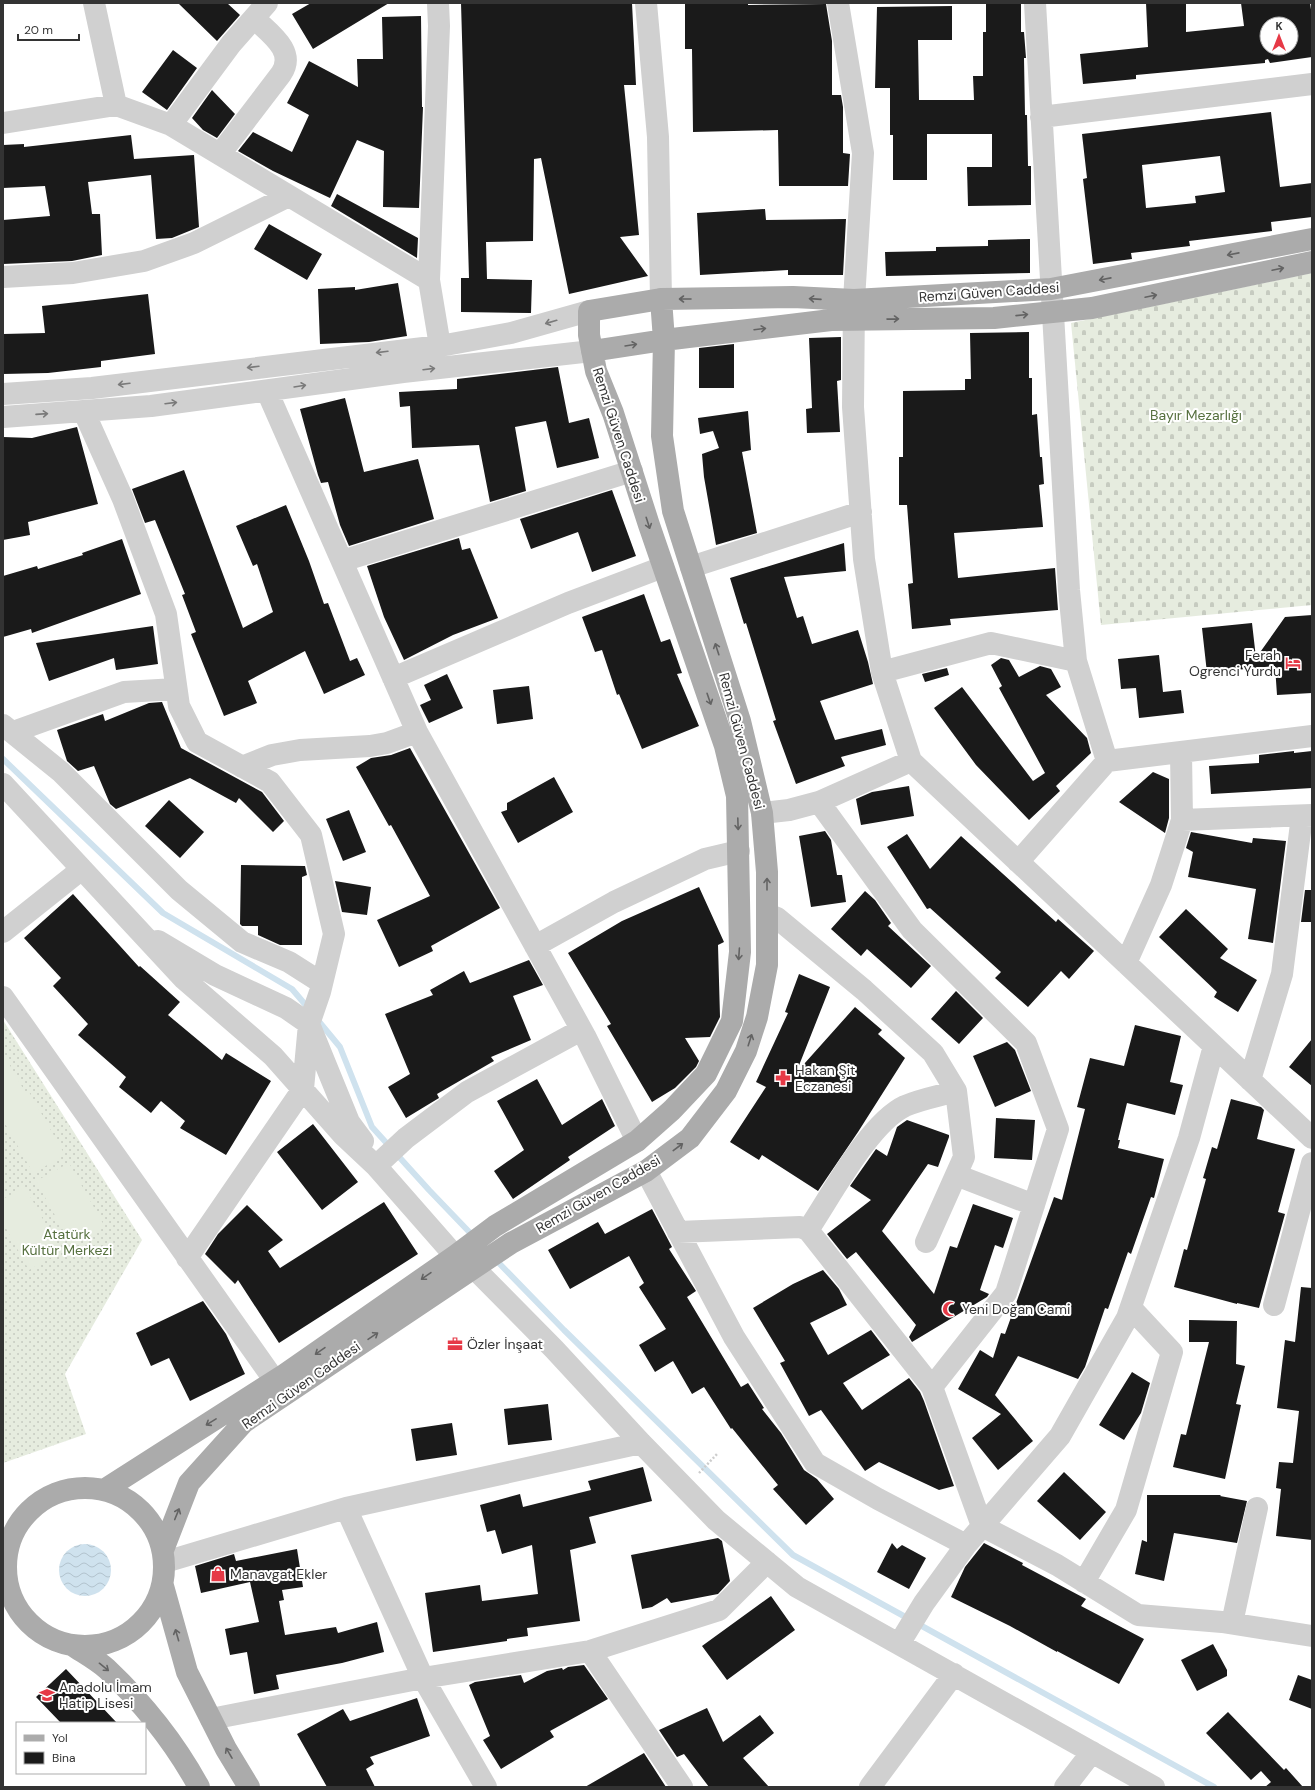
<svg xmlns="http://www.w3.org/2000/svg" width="1315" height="1790" font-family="'DM Sans',sans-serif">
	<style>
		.grass { fill: url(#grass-dots) }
		.cemetery { fill: url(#cemetery-stones) }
		.garden { fill: #e6ecdf }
		.water { fill: url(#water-waves) }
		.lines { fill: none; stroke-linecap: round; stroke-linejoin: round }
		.stream { stroke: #cfe2ee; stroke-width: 6 }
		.building { fill: #1a1a1a; fill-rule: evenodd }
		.path { stroke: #cdcdcd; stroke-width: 2.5; stroke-dasharray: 2 2; stroke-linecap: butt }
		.minor { stroke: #d0d0d0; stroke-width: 22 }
		.major { stroke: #ababab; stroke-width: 22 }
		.oneway { stroke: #636363 }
		.oneway2 { stroke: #7a7a7a }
		.labels { text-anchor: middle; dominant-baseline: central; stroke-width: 4; stroke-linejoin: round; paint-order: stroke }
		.street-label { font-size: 14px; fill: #333; stroke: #fff }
		.park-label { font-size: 14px; fill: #56703f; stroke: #fff }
		.poi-label { font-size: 14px; fill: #333; stroke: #fff; text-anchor: start }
	</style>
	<defs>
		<pattern id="grass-dots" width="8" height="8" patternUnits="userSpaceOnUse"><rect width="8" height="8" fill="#e6ecdf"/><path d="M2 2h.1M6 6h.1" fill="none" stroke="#c6cbc0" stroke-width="1.8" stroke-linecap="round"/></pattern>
		<pattern id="cemetery-stones" width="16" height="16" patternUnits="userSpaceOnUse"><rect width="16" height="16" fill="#e6ecdf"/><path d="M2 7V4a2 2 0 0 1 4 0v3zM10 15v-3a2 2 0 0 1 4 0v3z" fill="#c6cbc0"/></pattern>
		<pattern id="water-waves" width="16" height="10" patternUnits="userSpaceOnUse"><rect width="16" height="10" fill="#cfe2ee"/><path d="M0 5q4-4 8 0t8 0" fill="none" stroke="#b2c2cd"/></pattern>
	</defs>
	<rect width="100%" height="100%" fill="#fff"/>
	<path class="grass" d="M3,1020L142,1240L65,1374L86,1434L3,1463Z"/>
	<path class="cemetery" d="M1312,273V605L1101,625L1071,323Z"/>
	<path class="garden" d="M3,1053L25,1092L28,1090L65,1155L33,1173L3,1120Z
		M69,1163L105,1227L72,1246L36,1181Z
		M25,1187L61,1252L29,1270L3,1223V1199Z"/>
	<path class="water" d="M59 1570a26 26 0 1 1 52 0a26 26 0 1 1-52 0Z"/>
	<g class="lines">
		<path class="stream" d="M3,759L163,913L292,989L309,1009
			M316,1018L340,1047L372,1127L429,1190L475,1238
			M495,1259L564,1330L793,1555L1214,1787"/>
	</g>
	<path class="building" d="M178,3H227L240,15L217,41Z
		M311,3H389L313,49L292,14Z
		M461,3H632L636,85H624L639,235L620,237L648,276L569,294L541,158L534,159L533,241L486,242L487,279L532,280L531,313L461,312V278H469Z
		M685,3H748V5L826,4L832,41V95H841L843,107V153L850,154L848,186H779L778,130L693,132L692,49H685Z
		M986,3H1021V32H1024L1026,58H1024L1025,115H1027L1028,166H1031V205L968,206L967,167H992V134H927V180H893V135H890V88H875L877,7L952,6V40H918L919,100H974L973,76H983V32H986Z
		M1146,3H1186V32L1244,26L1241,3H1310L1312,16V57L1270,63L1268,59L1265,60V63L1136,75V79L1083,84L1080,54L1148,47ZM1267,24H1291V48H1267Z
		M421,16L422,107H423L419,208L383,207L384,151L357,140L330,198L273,171L238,151L253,132L292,152L309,115L287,103L309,61L358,87L357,59H383L382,17Z
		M173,50L197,68L167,110L142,92Z
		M212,90L235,114L217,138L203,130L192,118Z
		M1271,112L1280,187L1312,183V217L1271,222L1272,231L1189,241L1190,246L1131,253L1132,259L1093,264L1083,179L1087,178L1082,134ZM1220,156L1225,192L1195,196L1196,203L1146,208L1142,165Z
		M131,135L134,159L194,155L199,227L172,238L156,239L151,175L88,182L92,214H100L102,255L72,261L3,264V220L50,216L45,186L3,188V145L24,144V147Z
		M337,194L418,238L417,258L331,206Z
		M765,209L766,220L846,219L843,275H788V270L700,275L697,213Z
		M269,224L322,254L307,280L254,249Z
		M1030,239V273L886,276L885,252L936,251V247L988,246V240Z
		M398,283L407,336L369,342L320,344L318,289L355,287V290Z
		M148,294L155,354L101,361V367L48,373L3,374V334L45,333L42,306Z
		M1029,332V378H1032V415L1037,414L1040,457H1042L1044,484L1039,485L1043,527L954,533L958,578L1055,568L1058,610L950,619L951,625L912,629L908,584L913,583L907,505H899V457H903V391L965,390V379H971L970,333Z
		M841,337V380L837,381L840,432L807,433L806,409L812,408L809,338Z
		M734,344V388H699V348Z
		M558,367L569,423L589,418L599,458L557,468L546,421L515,427L526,491L490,502L479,445L412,448L410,406L400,407L399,392L457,389V379Z
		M345,398L364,472L418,459L434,519L349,546L340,525L328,482L321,483L318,475L300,409Z
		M748,411L751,450L742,452L757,533L716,545L704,477L702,454L719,448L713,431L700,434L698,418Z
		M77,427L98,504L28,522L30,535L3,540V437L32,438Z
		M184,470L243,628L273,612L257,564L253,566L236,526L286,505L309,561L324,604L328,603L350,661L357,658L365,675L324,694L305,651L248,681L257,703L224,716L191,634L196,632L182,595L185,594L155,520L145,523L132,489Z
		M612,490L636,556L592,572L578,532L531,549L520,519Z
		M459,538L462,550L470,548L498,618L453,635L404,660L384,617L367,566Z
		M122,539L141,594L32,633L31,629L3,637V576L37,566L38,569L83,555L82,553Z
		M844,543L846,571L784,577L797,618L803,616L812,644L858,630L868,662L873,684L820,701L835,740L882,729L886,745L841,757L845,766L796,784L773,721L776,720L746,623L744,624L730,578Z
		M644,594L661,642L670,639L682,673L677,674L699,726L642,749L619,694L617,695L602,650L595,652L582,617Z
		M1312,615V693L1277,695L1275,666L1207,673L1202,628L1252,623L1256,658L1285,617Z
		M153,626L158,664L116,670L114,658L49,681L36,643Z
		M1159,655L1163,692L1181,690L1184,713L1139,718L1136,688L1121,689L1118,659Z
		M1001,658L1009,660L1019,677L1040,666L1051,669L1061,687L1046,695L1087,738L1091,753L1056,786L1060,791L1029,820L976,765L934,708L962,687L1033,781L1045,773L999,688L1002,686L991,665Z
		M947,668L949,675L925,682L922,674Z
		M447,674L463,708L429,723L420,705L431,700L424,685Z
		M529,686L533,719L497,724L493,690Z
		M162,702L181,748L262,792L284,821L273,832L239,798L236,803L190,778L116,809L110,804L94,766L78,771L67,761L57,730L103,714L105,721L149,703Z
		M410,748L500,908L431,946L433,951L399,967L377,920L430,896L391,825L389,826L356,767L371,758L391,755Z
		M1294,751V753L1312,751V788L1211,794L1209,766L1259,763V755Z
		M1153,772L1169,779V818L1165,833L1119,802Z
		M554,777L573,812L518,843L501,812L507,810V803Z
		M909,786L914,816L861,825L856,799L872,792Z
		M169,800L204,832L180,858L145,826Z
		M349,810L366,852L343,861L326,819Z
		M825,831L831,840L837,875H842L846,902L811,907L799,836Z
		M1191,832L1252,843L1253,838L1286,841L1273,943L1248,939L1256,889L1188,877L1193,852L1186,848Z
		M907,834L930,869L961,836L1056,922L1058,919L1094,951L1069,979L1061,971L1028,1007L995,978L1001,972L930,908L927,909L887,847Z
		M241,865L305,866L307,875L302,877V945H280L258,935V926H242L240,924Z
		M335,881L371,887L367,915L342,912Z
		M699,887L724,942L718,945L720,1017L710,1037L685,1038L699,1061L696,1067L675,1088L652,1102L607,1026L611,1024L568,953L622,921Z
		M1305,890H1312V922H1301Z
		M865,891L875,900L891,923L888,926L931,966L911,988L867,949L861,956L831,929Z
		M73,894L139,967L140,966L180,1002L168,1015L222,1060L226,1053L271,1081L226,1155L180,1128L185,1121L161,1101L151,1113L119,1087L126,1077L78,1035L88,1024L53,986L61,978L24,938Z
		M1186,909L1228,949L1220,958L1257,980L1238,1012L1214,997L1217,992L1159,937Z
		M529,960L543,985L513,996L531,1040L491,1057L494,1061L437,1094L439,1098L406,1118L388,1087L410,1074L385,1014L433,995L430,990L464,971L470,983Z
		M799,974L830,987L796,1073L855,1007L882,1030L878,1034L905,1058L858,1132L818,1191L762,1155L759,1160L730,1142L766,1087L756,1082L788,1013L785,1012Z
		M956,991L983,1018L959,1044L931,1019Z
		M1135,1025L1181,1036L1170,1082L1183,1085L1175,1115L1127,1103L1118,1140H1120L1118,1148L1164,1159L1154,1198L1151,1197L1131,1254L1128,1252L1108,1309L1105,1308L1085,1367L1078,1379L1018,1356L995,1395L1033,1441L998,1470L972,1438L1001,1414L958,1389L980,1350L993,1358L1001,1333L1005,1334L1054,1197L1062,1200L1085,1109L1077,1107L1090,1058L1124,1066Z
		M1312,1039V1086L1289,1067Z
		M1007,1042L1015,1050L1031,1091L995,1107L973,1056Z
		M537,1079L562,1125L602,1099L615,1126L568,1157L570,1160L513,1199L494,1171L524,1150L497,1101Z
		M1231,1099L1261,1107L1264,1110L1257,1139L1295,1149L1278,1212L1285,1214L1259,1308L1237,1303V1304L1174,1287L1184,1249L1187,1250L1206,1179L1203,1178L1212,1147L1217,1149Z
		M996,1118L1035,1120L1032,1160L994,1158Z
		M907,1120L949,1135V1137L938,1167L928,1164L882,1231L934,1294L950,1246L957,1248L973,1204L1013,1218L1003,1248L995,1245L980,1290L989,1294L987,1297L912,1342L909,1337L916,1325L856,1252L847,1259L827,1234L871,1200L850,1186L876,1149L887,1156L897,1127Z
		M313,1124L358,1182L322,1210L277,1152Z
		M384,1202L418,1254L279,1343L238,1280L235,1284L205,1254L218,1234L247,1205L283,1240L268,1251L280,1268Z
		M652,1209L672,1247L669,1249L696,1291L687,1297L741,1387L748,1383L764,1408L762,1409L781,1433L804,1470L817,1479L834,1499L806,1525L773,1489L778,1485L732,1428L731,1429L704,1387L692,1394L673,1361L655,1372L639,1345L666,1329L639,1287L644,1283L629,1256L570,1289L548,1250L598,1222L605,1234Z
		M823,1270L839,1289L847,1305L810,1323L828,1355L871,1330L890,1355L843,1383L862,1410L909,1378L920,1392L924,1401L954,1486L939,1490L879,1462L865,1471L821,1410L809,1416L780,1363L785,1361L753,1308L793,1284Z
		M1301,1287L1312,1288V1540L1276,1536L1281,1489L1276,1488L1279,1462L1293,1463L1299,1411L1277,1408L1285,1340L1295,1342Z
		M203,1301L226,1334L245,1374L190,1401L169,1358L151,1366L136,1333Z
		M1189,1320L1237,1321L1236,1364L1245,1366L1236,1404L1241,1405L1225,1479L1173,1467L1181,1434L1186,1435L1209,1342H1189Z
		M1132,1372L1150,1383L1141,1413L1124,1440L1099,1425Z
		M548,1404L552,1440L508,1445L504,1409Z
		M452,1423L457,1455L416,1461L411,1429Z
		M643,1467L652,1501L589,1517L596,1543L570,1550L580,1621L527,1628L528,1636L507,1639V1641L433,1652L425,1593L480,1585L482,1601L538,1594L532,1545L502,1554L495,1530L487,1532L480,1505L520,1494L523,1507L591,1490L588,1481Z
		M1064,1472L1106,1512L1080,1540L1037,1501Z
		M1147,1495H1221L1220,1496L1247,1501L1237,1543L1174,1533L1164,1581L1135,1574L1142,1540L1147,1542Z
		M718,1538L722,1541L730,1581L718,1594L671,1603L667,1598L652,1607L642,1609L631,1555Z
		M892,1543L897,1549L902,1545L926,1558L909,1589L877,1572Z
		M984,1543L1023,1563L1022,1565L1086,1599L1081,1606L1144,1639L1119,1684L1057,1651V1652L1010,1626L951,1597L965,1567Z
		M297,1549L303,1587L282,1590L284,1600L279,1601L285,1635L336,1627L338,1633L377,1622L384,1652L342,1663L276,1675L279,1689L254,1694L247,1652L230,1655L225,1629L259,1622L250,1582L201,1593L195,1566L234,1554L236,1561Z
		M771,1596L795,1630L727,1680L702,1646Z
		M1213,1644L1227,1670V1676L1197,1691L1181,1660Z
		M584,1665L608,1699L550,1731L554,1737L501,1769L483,1740L490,1736L469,1685L475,1682L521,1675L524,1683L547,1671L562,1668L563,1670L568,1667Z
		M66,1669L117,1723H61L36,1697Z
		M1298,1675L1312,1680V1709L1289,1700Z
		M417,1698L430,1736L370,1757L374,1764L366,1769L375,1787H327L297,1734L343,1709L350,1721Z
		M707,1708L723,1742L760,1715L774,1733L743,1758L769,1787H709L684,1754L677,1757L659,1730Z
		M1228,1712L1284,1770L1286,1768L1303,1787H1265L1271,1782L1261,1771L1251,1780L1206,1733Z
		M644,1753L666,1787H585Z"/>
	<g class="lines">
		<path class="path" d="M699,1473L718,1453"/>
		<path class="minor" d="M94,3L116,105L171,125L429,280
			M438,3L439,26L429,280L440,346
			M646,3L658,137L661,299
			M838,3L863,153L854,300L853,407L864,559L882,672L911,761L1312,1138
			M1035,3L1069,590L1076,661L1107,761
			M1041,117L1312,84
			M3,123L116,105
			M171,125L231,44L267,3
			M220,154L281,74C297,51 269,33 254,18
			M3,277L73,273L144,261L194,243L289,196
			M267,391L417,732L585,1036L637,1141
			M3,394L92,388L440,346L511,333L589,311
			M84,412L123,499L166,614L179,706L197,742L270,782L311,835L334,934L320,992L309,1024L303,1089L187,1258
			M3,417L151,406L403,372L592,351
			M342,561L632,471
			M691,567L861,512
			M882,672L991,643L1076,661
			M393,678L568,603L663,567
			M3,725L61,772L179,890L242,942L289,962L322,983
			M13,732L124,692L176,689
			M242,767L272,755L300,750L370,746L387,743L417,732
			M3,784L184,979L273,1056L343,1135L376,1166L455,1256L474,1268L554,1349L641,1443L716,1520L797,1587L1154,1787
			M819,802L912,930L1026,1043L1058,1129L1006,1293L932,1387
			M762,813L789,810L819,802L911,761
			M1182,820L1312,815
			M1018,862L1107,761L1312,736
			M767,914L777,918L864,990L933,1053L956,1091L964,1157L926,1242
			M3,932L82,869
			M158,941L215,975L286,1008L309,1024L349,1122L363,1141
			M535,946L614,902L705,859L739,851
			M1126,963L1161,885L1182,820L1181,752
			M3,997L275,1381
			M1250,1080L1282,974L1302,816
			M376,1166L406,1138L467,1092L581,1030
			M646,1171L734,1337L815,1463L878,1499L966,1545
			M956,1175L1034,1205
			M808,1230C831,1196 869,1123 905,1106C921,1099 939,1096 956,1091
			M678,1232L800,1227L808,1230L932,1387L982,1526L1057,1565L1138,1615L1222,1622L1312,1636
			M1274,1305L1312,1163
			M346,1508L423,1678L486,1787
			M165,1562L346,1508L641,1443
			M1084,1582L1126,1510L1172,1352L1131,1308
			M1232,1623L1257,1508
			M899,1644L924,1603L966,1545L1060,1436L1127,1318L1189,1138L1214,1046
			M590,1651L682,1787
			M211,1719L423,1678L590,1651L719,1610L767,1562
			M870,1787L954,1674
			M1065,1787L1092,1752"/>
		<path class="major" d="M592,351L664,340L831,320L994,318L1092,308L1312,262
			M6 1567a79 79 0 1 1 158 0a79 79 0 1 1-158 0Z
			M104,1490L284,1375L455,1256L495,1226L637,1141L672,1110L706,1074L732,1021L740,952L737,796L725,746L649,525L613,413L596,371L589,335V311L661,299L793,297L854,300L1051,289L1312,239
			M163,1550L189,1483L244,1422L511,1243L646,1171L690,1138L726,1091L746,1051L757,1017L767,965V872L762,813L740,721L673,511L662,436L664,340L661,299
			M163,1586L187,1672L226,1749L249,1787
			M72,1645C84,1653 97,1660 107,1669C144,1704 175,1743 199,1787"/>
	</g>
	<defs><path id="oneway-shaft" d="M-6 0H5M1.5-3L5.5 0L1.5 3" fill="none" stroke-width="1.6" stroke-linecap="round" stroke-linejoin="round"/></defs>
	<g class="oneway">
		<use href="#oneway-shaft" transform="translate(1233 254) rotate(169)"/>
		<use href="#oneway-shaft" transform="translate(1278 269) rotate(-12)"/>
		<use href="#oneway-shaft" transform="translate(1105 279) rotate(169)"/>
		<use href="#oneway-shaft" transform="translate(1151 296) rotate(-12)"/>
		<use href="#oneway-shaft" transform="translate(685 299) rotate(180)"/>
		<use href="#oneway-shaft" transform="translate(815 299) rotate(-176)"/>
		<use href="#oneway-shaft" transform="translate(1022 315) rotate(-6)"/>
		<use href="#oneway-shaft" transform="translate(893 319) rotate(-1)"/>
		<use href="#oneway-shaft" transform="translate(760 329) rotate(-7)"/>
		<use href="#oneway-shaft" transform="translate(631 345) rotate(-9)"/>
		<use href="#oneway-shaft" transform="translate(648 523) rotate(72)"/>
		<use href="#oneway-shaft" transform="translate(717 649) rotate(-108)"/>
		<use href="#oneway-shaft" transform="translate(709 699) rotate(71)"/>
		<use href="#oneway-shaft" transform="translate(738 824) rotate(88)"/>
		<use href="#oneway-shaft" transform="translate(767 884) rotate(-90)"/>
		<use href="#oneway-shaft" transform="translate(739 954) rotate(94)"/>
		<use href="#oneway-shaft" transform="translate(750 1040) rotate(-72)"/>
		<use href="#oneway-shaft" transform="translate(678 1147) rotate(-37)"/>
		<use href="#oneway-shaft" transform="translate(426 1276) rotate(145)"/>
		<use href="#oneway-shaft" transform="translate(373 1336) rotate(-34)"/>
		<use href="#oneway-shaft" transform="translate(320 1351) rotate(145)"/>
		<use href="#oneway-shaft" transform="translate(211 1422) rotate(148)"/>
		<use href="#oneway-shaft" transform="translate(177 1514) rotate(-68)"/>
		<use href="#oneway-shaft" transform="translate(177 1635) rotate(-106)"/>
		<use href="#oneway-shaft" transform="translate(104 1667) rotate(39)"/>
		<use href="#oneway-shaft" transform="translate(229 1753) rotate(-120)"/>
	</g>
	<g class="oneway2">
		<use href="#oneway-shaft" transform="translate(551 322) rotate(164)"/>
		<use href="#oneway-shaft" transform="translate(382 352) rotate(173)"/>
		<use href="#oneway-shaft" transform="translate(253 367) rotate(173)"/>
		<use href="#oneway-shaft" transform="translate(429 369) rotate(-7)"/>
		<use href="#oneway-shaft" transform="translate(124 384) rotate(173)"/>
		<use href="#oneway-shaft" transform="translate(300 386) rotate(-9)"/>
		<use href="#oneway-shaft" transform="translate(171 403) rotate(-7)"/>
		<use href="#oneway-shaft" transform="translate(42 414) rotate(-4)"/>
	</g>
	<defs>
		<g id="hotel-bare" transform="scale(1.2)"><path d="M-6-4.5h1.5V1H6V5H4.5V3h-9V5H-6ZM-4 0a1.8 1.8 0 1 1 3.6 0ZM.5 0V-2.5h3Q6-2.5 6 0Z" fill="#e63946" stroke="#fff" stroke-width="2.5" paint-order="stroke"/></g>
		<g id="pharmacy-bare" transform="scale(1.2)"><path d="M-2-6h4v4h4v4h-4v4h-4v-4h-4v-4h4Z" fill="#e63946" stroke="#fff" stroke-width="2.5" paint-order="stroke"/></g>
		<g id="mosque-bare" transform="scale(1.2)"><path d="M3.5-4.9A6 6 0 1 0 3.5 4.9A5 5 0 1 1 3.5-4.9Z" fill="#e63946" stroke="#fff" stroke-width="2.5" paint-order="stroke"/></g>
		<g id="office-bare" transform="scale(1.2)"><path d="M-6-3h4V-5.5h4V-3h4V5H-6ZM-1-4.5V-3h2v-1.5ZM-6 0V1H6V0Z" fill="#e63946" stroke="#fff" stroke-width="2.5" paint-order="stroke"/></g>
		<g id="shop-bare" transform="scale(1.2)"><path d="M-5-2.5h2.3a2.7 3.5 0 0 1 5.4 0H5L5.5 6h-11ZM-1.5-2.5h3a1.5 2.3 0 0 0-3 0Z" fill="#e63946" stroke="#fff" stroke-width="2.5" paint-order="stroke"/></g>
		<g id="school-bare" transform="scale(1.2)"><path d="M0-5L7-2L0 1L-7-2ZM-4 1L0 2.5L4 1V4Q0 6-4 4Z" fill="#e63946" stroke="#fff" stroke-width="2.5" paint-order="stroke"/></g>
	</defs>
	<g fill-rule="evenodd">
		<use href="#hotel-bare" x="1293" y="663"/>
		<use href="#pharmacy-bare" x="783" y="1078"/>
		<use href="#mosque-bare" x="950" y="1309"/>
		<use href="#office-bare" x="455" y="1344"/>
		<use href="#shop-bare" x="218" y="1574"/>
		<use href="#school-bare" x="47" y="1695"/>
	</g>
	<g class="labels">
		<g class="street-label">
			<text transform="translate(989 292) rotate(-4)">Remzi Güven Caddesi</text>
			<text transform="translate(619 435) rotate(72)">Remzi Güven Caddesi</text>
			<text transform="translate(742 741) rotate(75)">Remzi Güven Caddesi</text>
			<text transform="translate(598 1194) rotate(-30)">Remzi Güven Caddesi</text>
			<text transform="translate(301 1385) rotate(-35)">Remzi Güven Caddesi</text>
		</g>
		<g class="park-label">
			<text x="1196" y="415">Bayır Mezarlığı</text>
			<text x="67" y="1234">Atatürk<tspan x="67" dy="16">Kültür Merkezi</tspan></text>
		</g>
		<g class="poi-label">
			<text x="1281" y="655" text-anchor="end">Ferah<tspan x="1281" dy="16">Ogrenci Yurdu</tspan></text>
			<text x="795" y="1070">Hakan Şit<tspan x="795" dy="16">Eczanesi</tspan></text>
			<text x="962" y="1309">Yeni Doğan Cami</text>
			<text x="467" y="1344">Özler İnşaat</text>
			<text x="230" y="1574">Manavgat Ekler</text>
			<text x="59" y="1687">Anadolu İmam<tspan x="59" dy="16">Hatip Lisesi</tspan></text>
		</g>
	</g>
	<rect width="1315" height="1790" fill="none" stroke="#333333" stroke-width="8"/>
	<rect x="16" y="1722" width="130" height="52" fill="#ffffff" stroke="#adadad"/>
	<rect x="24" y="1735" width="20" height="6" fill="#ababab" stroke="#adadad"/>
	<text x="52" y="1742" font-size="12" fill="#333333">Yol</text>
	<rect x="24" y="1752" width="20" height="12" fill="#1a1a1a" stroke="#adadad"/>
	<text x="52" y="1762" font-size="12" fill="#333333">Bina</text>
	<g transform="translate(1279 36)"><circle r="19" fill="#ffffff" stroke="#adadad"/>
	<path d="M0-3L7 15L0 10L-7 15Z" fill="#e63946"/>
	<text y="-6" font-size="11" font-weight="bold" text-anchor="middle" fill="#333333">K</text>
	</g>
	<path d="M18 34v6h61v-6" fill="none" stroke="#333333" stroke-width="2"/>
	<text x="24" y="34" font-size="12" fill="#333333" stroke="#ffffff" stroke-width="3" paint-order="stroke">20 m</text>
</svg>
